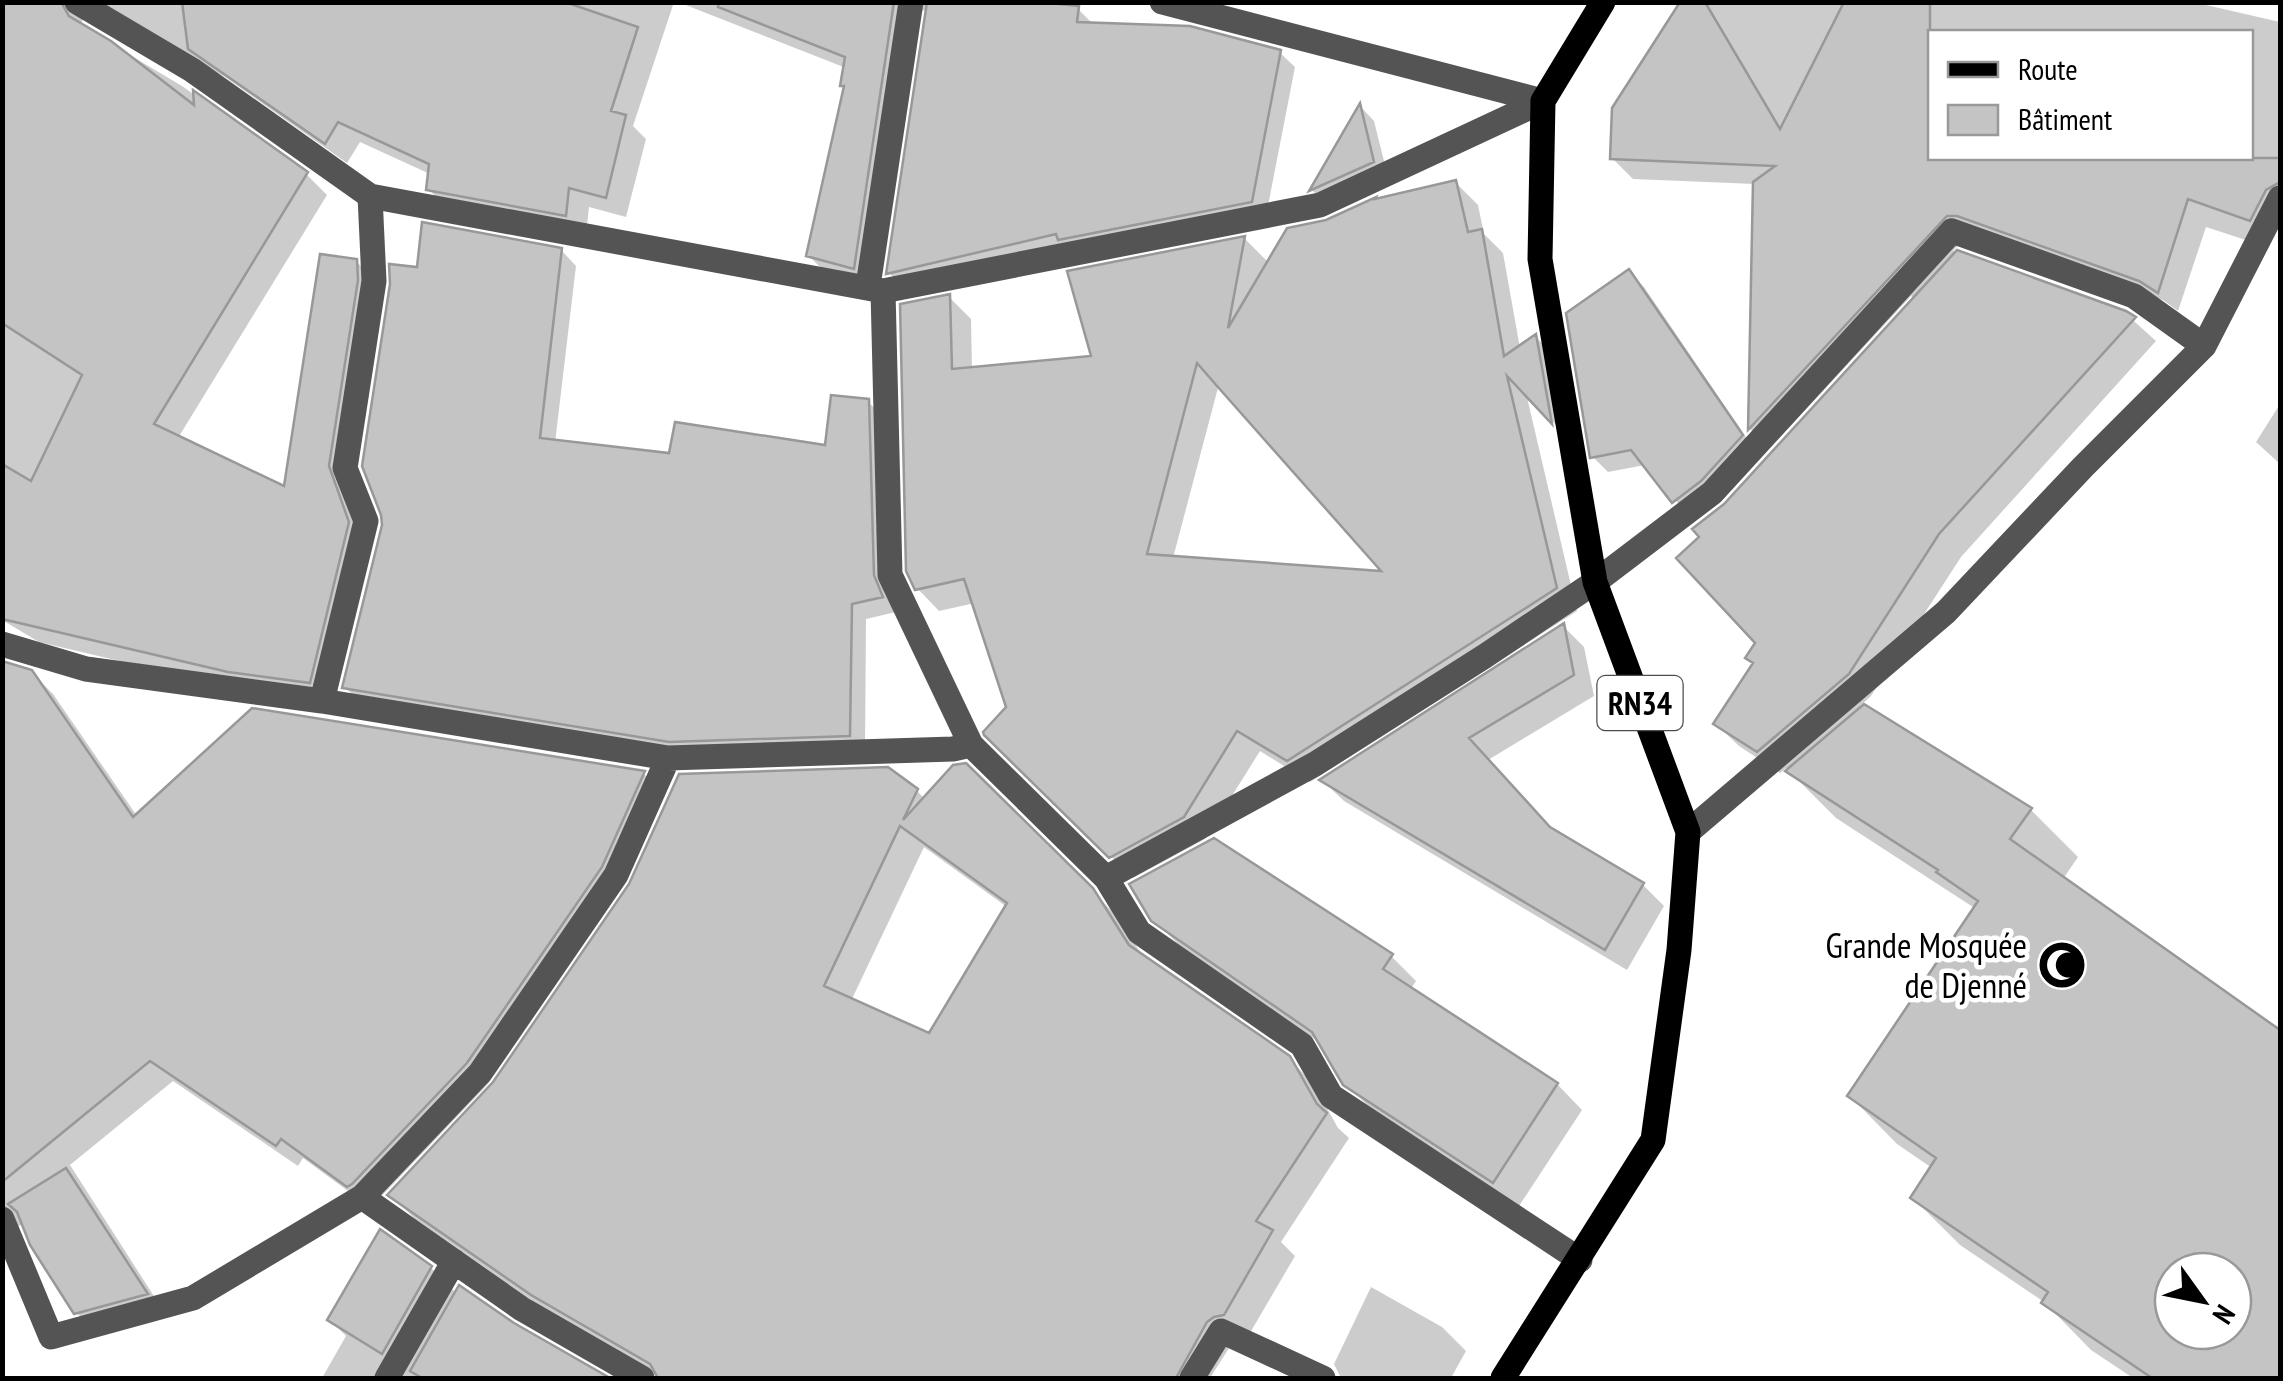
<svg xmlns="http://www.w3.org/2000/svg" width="2283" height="1381" font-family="'PT Sans Narrow',sans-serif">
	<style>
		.shadow { fill: #0003; fill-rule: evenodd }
		.building { fill: #c4c4c4; stroke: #989898; stroke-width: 2.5; fill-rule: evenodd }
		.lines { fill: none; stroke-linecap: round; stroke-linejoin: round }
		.minor { stroke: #545454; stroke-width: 25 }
		.major { stroke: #000; stroke-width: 25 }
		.labels { text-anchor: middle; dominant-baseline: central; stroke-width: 9; stroke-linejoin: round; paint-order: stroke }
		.shield { fill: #fff; stroke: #4c4c4c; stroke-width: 2.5 }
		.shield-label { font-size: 32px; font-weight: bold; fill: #000 }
		.poi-label { font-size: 35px; fill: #000; stroke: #fff; text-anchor: end }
	</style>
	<rect width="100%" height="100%" fill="#fff"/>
	<path class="shadow" d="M2,2H674L633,126L646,139L626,217L589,207L586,235L450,210L428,189L430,174L360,142L347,163L225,77L109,8L84,14L81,26L182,86L306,174L327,195L178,438L286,490L356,261L377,283L349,488L369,545L330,703L251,692L39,642L2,620Z
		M678,2H1012L1078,9L1093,24L1279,52L1295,67L1266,216L904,288L889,273L929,8L920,12L875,289L830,277L809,256L846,88V68Z
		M1683,2H2193L2280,22V223L2267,247L2206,227L2178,311L2163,300L1980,235H1968L1953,251L2125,313L2156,341L1961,557L1871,696L1861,705L2031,810L2078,857L2063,879L2280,1033V1378H2133L2091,1350L2044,1302L1960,1245L1913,1198L1932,1168L1897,1144L1850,1096L1976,909L1836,818L1786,768L1780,773L1739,746L1716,724L1755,664L1758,643L1702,538L1915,300L1911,296L1770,448L1750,429L1755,184L1633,179L1612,158ZM1930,32H2250V158H1930ZM2173,1271H2233V1331H2173Z
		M1361,107L1374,121L1388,177L1326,204L1312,190Z
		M1456,183L1478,205L1484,234L1503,253L1520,348L1536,337L1557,359L1571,441L1526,393L1577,611L1310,782L1260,751L1205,839L1133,878L1010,757L1009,708L975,603L939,611L917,588L949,297L971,319L972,370L1094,358L1070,273L1245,239L1269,263L1327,222ZM1219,384L1386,574L1173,558Z
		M561,250L576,266L555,443L671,456L827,448L868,402L884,417L896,612L866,619L865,750L686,756L360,702L345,687L384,525L419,270Z
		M1628,272L1644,287L1756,452L1689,516L1645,465L1608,472L1593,457Z
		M2280,404V464L2256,442Z
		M1563,626L1584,647L1594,696L1488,760L1553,832L1643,885L1664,906L1627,970L1344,801L1323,781Z
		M2,666L31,672L53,694L137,816L643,773L664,794L622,888L488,1084L373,1205L370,1207L303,1158L298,1166L173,1081L70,1165L166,1315L97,1334L76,1312L24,1224L10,1229L2,1247Z
		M965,765L1116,915L1144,958L1288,1058L1313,1083L1338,1128L1349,1138L1281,1242L1295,1256L1247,1338L1231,1345L1210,1378H660L557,1318L414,1218L390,1194L916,790L925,799ZM924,847L1007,907L930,1036L851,1001Z
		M1153,919L1391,956L1416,981L1410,990L1557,1084L1582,1110L1519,1206L1371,1109L1345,1083L1322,1044L1179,945Z
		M431,1268L457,1294L605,1378H322L346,1336L330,1320Z
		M1371,1287L1442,1327L1466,1351L1451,1378H1341L1334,1364Z"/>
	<path class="building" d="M2,2H61L69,16L111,41L194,105L193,90L308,172L154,424L284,486L320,254L357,259L358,280L329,466L349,522L310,683L228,672L2,619V464L31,481L82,375L2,323Z
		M182,2H565L638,27L611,111L626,115L606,198L569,188L566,216L426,190L429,164L338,122L325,144L188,49Z
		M719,2H894L854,269L806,256L844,86H840L845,57L718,7Z
		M927,2H1039L1079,6L1077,22L1190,26L1281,50L1252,202L1058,240L1056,234L886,274Z
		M1680,2H1705L1780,129L1844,2H1930V158H2280V182L2266,190L2250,221L2188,199L2158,293L2139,281L1957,216H1947L1748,430L1753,182L1775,166L1610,159L1612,108Z
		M1360,103L1374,162L1309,191Z
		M1456,180L1468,232L1482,229L1504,356L1536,334L1552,424L1507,376L1557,588L1287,761L1237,731L1184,817L1109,858L984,735L983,732L1006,707L964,579L915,590L906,571L900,304L950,294L952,369L1091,356L1067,271L1245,236L1228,328L1287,228L1326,220L1376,197L1375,199ZM1197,363L1217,386L1381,571L1147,554Z
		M422,222L562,248L540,438L669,453L675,422L825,445L831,395L869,399L874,575L883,597L852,604L850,736L669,742L342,688L382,525L381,515L362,466L390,284L389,264L417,267Z
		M1957,250L2126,311L2136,317L1939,534L1849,674L1757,752L1713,724L1753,663L1745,658L1755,643L1676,558L1699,537L1692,529L1724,504Z
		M1629,269L1743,435L1701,481L1672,503L1631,450L1590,458L1566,313Z
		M1564,623L1574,675L1469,738L1550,827L1644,883L1605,950L1319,780Z
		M2,661L32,670L133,817L252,708L645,771L602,867L467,1063L352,1184L347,1187L281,1139L276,1146L150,1061L2,1182Z
		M1864,704L2032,808L2010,839L2280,1030V1378H2152L2041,1303L2048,1292L1910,1198L1936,1158L1847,1096L1978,901L1936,872L1938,870L1785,771ZM2173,1271H2233V1331H2173Z
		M966,763L1093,888L1129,945L1290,1056L1317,1104L1327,1113L1256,1221L1273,1230L1224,1315L1214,1317L1207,1322L1176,1378H658L650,1364L531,1295L387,1195L493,1082L629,884L679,774L888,767L918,789L903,820L953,765ZM900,826L1007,903L929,1033L824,986Z
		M1214,838L1393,954L1383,969L1558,1083L1493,1183L1343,1085L1312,1032L1151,921L1129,884Z
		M66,1168L148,1294L74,1314L30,1245L17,1212L8,1204Z
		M380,1229L432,1266L382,1354L327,1320Z
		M459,1285L514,1323L610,1378H422L410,1371Z"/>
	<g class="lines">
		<path class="minor" d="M77,2L192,70L370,196L883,291L890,575L971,745L1106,878L1139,932L1302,1045L1331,1096L1580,1260
			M1162,2L1543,101
			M868,286L911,2
			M883,291L1320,205L1543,101
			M2,644L86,669L322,701L668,758L953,749L971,745
			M322,701L366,521L345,468L374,281L370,196
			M1688,832L1946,612L2083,467L2204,346L2280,198
			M1106,878L1315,764L1485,656L1595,582L1712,493L1952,231L2134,296L2204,346
			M362,1197L522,1309L642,1378
			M2,1219L51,1337L193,1298L362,1197L480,1073L616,875L668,758
			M387,1378L454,1261
			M1192,1378L1221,1331L1323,1378"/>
		<path class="major" d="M1503,1378L1653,1140L1679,950L1688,832L1595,582L1540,259L1543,101L1603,2"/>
	</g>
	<defs>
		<g id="mosque-disc" transform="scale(2.5)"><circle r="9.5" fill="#000" stroke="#fff"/><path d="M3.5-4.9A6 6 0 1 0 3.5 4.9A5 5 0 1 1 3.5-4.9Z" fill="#fff"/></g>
	</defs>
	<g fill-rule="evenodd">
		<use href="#mosque-disc" x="2062" y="965"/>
	</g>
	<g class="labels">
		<rect class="shield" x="1597.5" y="676" width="85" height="54" rx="8"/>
		<g class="shield-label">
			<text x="1640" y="703">RN34</text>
		</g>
		<g class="poi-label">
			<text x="2027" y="945">Grande Mosquée<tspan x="2027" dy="40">de Djenné</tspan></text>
		</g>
	</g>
	<rect width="2283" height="1381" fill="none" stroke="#000000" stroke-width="10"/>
	<rect x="1928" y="30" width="325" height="130" fill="#ffffff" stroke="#999999" stroke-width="2.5"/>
	<rect x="1948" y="62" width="50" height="15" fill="#000000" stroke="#999999" stroke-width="2.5"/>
	<text x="2018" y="80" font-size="30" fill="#000000">Route</text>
	<rect x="1948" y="105" width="50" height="30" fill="#c4c4c4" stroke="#999999" stroke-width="2.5"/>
	<text x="2018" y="130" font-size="30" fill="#000000">Bâtiment</text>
	<g transform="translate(2203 1301) rotate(123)"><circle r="48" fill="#ffffff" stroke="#999999" stroke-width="2.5"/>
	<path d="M0-8L18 38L0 25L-18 38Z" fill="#000000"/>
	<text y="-15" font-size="28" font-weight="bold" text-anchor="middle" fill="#000000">N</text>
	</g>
</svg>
